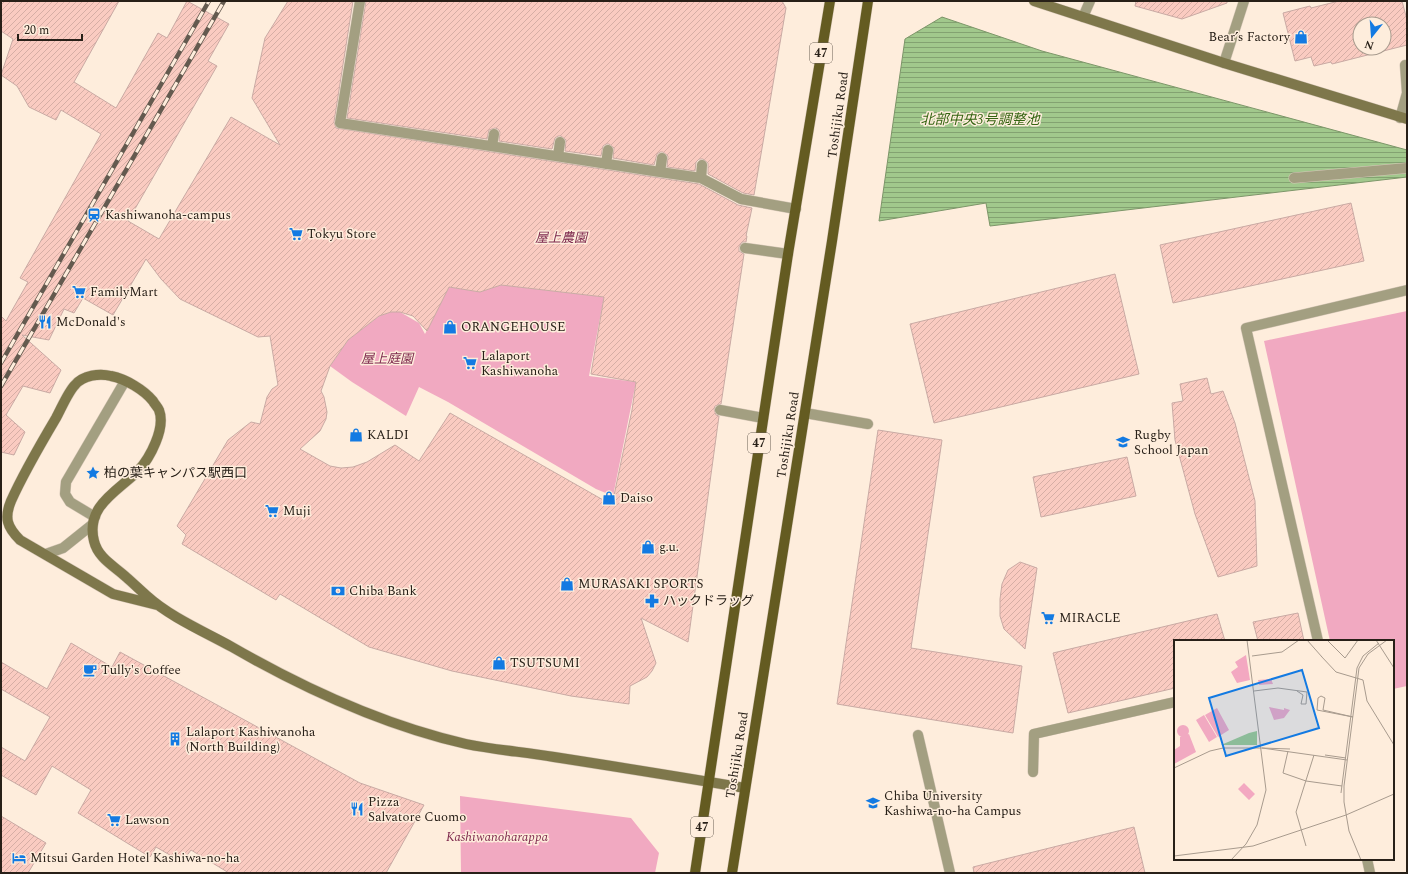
<svg xmlns="http://www.w3.org/2000/svg" width="1408" height="874" font-family="Spectral,'Noto Sans JP',serif">
	<style>
		.green { fill: #f1a9c1 }
		.water { fill: url(#water-rules); stroke: #7d9669 }
		.building { fill: url(#building-hatch); stroke: #c9aaa4; fill-rule: evenodd }
		.lines { fill: none; stroke-linecap: round; stroke-linejoin: round }
		.lane-casing { stroke: #d7c8b9; stroke-width: 11 }
		.street-casing { stroke: #d7c8b9; stroke-width: 11 }
		.secondary-casing { stroke: #d7c8b9; stroke-width: 11 }
		.primary-casing { stroke: #d7c8b9; stroke-width: 11 }
		.lane { stroke: #a39f81; stroke-width: 10 }
		.street { stroke: #a39f81; stroke-width: 10 }
		.secondary { stroke: #7e774b; stroke-width: 10 }
		.primary { stroke: #645b21; stroke-width: 10 }
		.rail-casing { stroke: #645a4f; stroke-width: 4.5 }
		.rail { stroke: #feeddc; stroke-width: 3; stroke-dasharray: 9; stroke-linecap: butt }
		.labels { text-anchor: middle; dominant-baseline: central; stroke-width: 3; stroke-linejoin: round; paint-order: stroke }
		.shield { fill: #feeddc; stroke: #685e53; stroke-width: 1 }
		.shield-label { font-size: 12px; font-weight: bold; fill: #282018 }
		.poi-label { font-size: 13px; fill: #282018; stroke: #feeddc; text-anchor: start }
		.street-label { font-size: 13px; fill: #282018; stroke: #feeddc }
		.park-label { font-size: 13px; font-style: italic; fill: #7e294d; stroke: #feeddc }
		.water-label { font-size: 14px; font-style: italic; fill: #356512; stroke: #feeddc }
		.inset-road { fill: none; stroke: #a89b8e; stroke-width: 1 }
		.view { fill: #137ae2; fill-opacity: 0.15; stroke: #137ae2; stroke-width: 2 }
		.inset-edge { fill: none; stroke: #282018; stroke-width: 2 }
	</style>
	<defs>
		<pattern id="water-rules" width="6" height="5" patternUnits="userSpaceOnUse"><rect width="6" height="5" fill="#a1c88c"/><path d="M0 2.5h6" fill="none" stroke="#83a271"/></pattern>
		<pattern id="building-hatch" width="6" height="6" patternUnits="userSpaceOnUse"><rect width="6" height="6" fill="#facbc1"/><path d="M-1 1l2-2M0 6l6-6M5 7l2-2" fill="none" stroke="#d6aea5"/></pattern>
	</defs>
	<rect width="100%" height="100%" fill="#feeddc"/>
	<path class="green" d="M501,285L604,297L589,376L636,382L613,496L596,489L448,402L419,387L406,416L352,382L330,366L348,340L379,316L391,312H400L419,323L425,334L449,287L480,292Z
		M1407,311V686L1393,689V641H1330L1264,341Z
		M460,796L631,818L659,853L655,873H461Z"/>
	<path class="water" d="M942,17L1042,51L1407,150V177L990,226L986,203L879,221L905,39Z"/>
	<path class="building" d="M1,1H119L74,82L116,108L158,33L167,38L187,1L229,24L208,61L217,66L128,221L159,239L231,117L280,145L252,98L265,38L288,1H353L334,122L336,128L699,184L738,205L752,208L746,236H747L746,242H742L739,247V251L744,254L721,404L715,406L714,409L716,415L719,416L688,642L641,618L656,663L652,671L647,677L630,686L629,704L571,696L452,671L369,647L280,594L276,600L182,544L186,535L177,526L228,440L251,422L260,424L267,397L272,389L278,385L270,336L258,337L180,299L161,279L146,259L113,315L83,298L74,313L64,309L49,340L22,335L61,370L50,393L23,386L6,415L25,432L14,455L1,452V316L6,321L28,282L20,278L101,134L61,110L56,120L29,107L17,86L1,75L13,39L1,31ZM501,285L604,297L591,374L636,382L632,410L612,505L450,413L419,461L395,445L367,462L353,467L341,468L330,466L300,449L320,431L326,419L327,412L324,397L321,391L330,366L348,340L379,316L391,312H400L413,316L427,331L449,287L480,292Z
		M366,1H782L786,8L754,195L743,193L708,174V163L703,159H699L696,162L695,171L667,167L668,156L663,152H660L657,154L654,165L613,158L614,148L609,144H606L603,146L601,156L565,151L566,140L561,136H558L555,138L552,149L499,141L500,132L498,129L495,128L489,130L487,139L347,118Z
		M1136,1H1227V3L1182,19L1135,6Z
		M1339,1H1402L1407,20V45L1332,64L1331,62L1314,66L1311,57L1295,61L1283,13L1310,6L1311,8ZM1360,24H1384V48H1360Z
		M1351,203L1364,261L1173,303L1160,245Z
		M1115,274L1139,374L934,423L910,324Z
		M1207,378L1211,394L1223,391L1235,423L1255,501L1257,566L1218,577L1195,514L1175,440L1172,403L1183,401L1180,384Z
		M878,430L942,440L911,648L1022,666L1013,733L837,704Z
		M1127,457L1136,496L1041,517L1033,477Z
		M1020,562L1037,568L1025,649L1004,629L1000,616V599L1002,584L1008,570Z
		M1298,613L1304,641H1258L1253,622Z
		M1217,614L1225,641H1175V688L1068,713L1053,653Z
		M71,643L112,667L120,652L360,783L424,805L386,873H229L191,850L182,862L156,847L150,857L78,813L91,790L52,766L36,795L1,775V747L25,761L50,717L1,689V662L47,689Z
		M1,816L46,843L28,873H1Z
		M1134,827L1145,873H974L973,867Z"/>
	<g class="lines">
		<g class="lane-casing">
			<path id="lane" d="M360,1L340,123L660,172L662,158
				M1083,17L1090,1
				M1400,118L1407,93L1405,65
				M492,146L494,134
				M558,156L560,142
				M606,164L608,150
				M660,172L701,178L741,199L796,209
				M701,178L702,165
				M1294,178L1407,168
				M745,248L788,254
				M720,410L763,418
				M805,413L868,424
				M95,517L70,502L65,494L66,482L125,381
				M46,554L63,548L93,524
				M1318,641L1246,328L1407,290
				M918,735L950,873
				M1033,772L1034,734L1175,702
				M1367,859L1370,873"/>
		</g>
		<g class="street-casing">
			<path id="street" d="M1224,63L1244,1"/>
		</g>
		<g class="secondary-casing">
			<path id="secondary" d="M1034,1L1224,63L1407,119
				M157,605L113,594L20,540C7,527 4,518 11,501C24,472 40,445 56,418C61,409 68,392 75,385C83,375 100,373 111,376C126,379 144,390 153,401C154,403 159,409 159,410C166,428 150,458 138,471C118,491 85,506 94,541C98,558 114,566 126,577C133,583 140,590 147,596C170,617 205,632 232,647C305,689 383,725 466,744C495,750 525,752 554,757C618,767 681,777 745,788"/>
		</g>
		<g class="primary-casing">
			<path id="primary" d="M695,873L788,254L830,1
				M732,873L832,241L868,1"/>
		</g>
		<use href="#lane" class="lane"/>
		<use href="#street" class="street"/>
		<use href="#secondary" class="secondary"/>
		<use href="#primary" class="primary"/>
		<g class="rail-casing">
			<path id="rail" d="M1,363L209,1
				M1,386L224,1"/>
		</g>
		<use href="#rail" class="rail"/>
	</g>
	<defs>
		<g id="shop-bare" transform="scale(1.08)"><path d="M-5-2.5h2.3a2.7 3.5 0 0 1 5.4 0H5L5.5 6h-11ZM-1.5-2.5h3a1.5 2.3 0 0 0-3 0Z" fill="#137ae2" stroke="#feeddc" stroke-width="2.5" paint-order="stroke"/></g>
		<g id="station-bare" transform="scale(1.08)"><path d="M-3-6H3Q5-6 5-4V2Q5 4 3 4L4.5 6H3L1.5 4h-3L-3 6H-4.5L-3 4Q-5 4-5 2V-4Q-5-6-3-6ZM-3.5-4v3h7v-3ZM-3.5 1v1.5H-2V1ZM2 1v1.5H3.5V1Z" fill="#137ae2" stroke="#feeddc" stroke-width="2.5" paint-order="stroke"/></g>
		<g id="supermarket-bare" transform="scale(1.08)"><path d="M-6-5.5h2.5l.6 2H6L4.5 2H-2.5L-4.4-4H-6ZM-1.5 3.2a1.3 1.3 0 1 0 .1 0ZM3 3.2a1.3 1.3 0 1 0 .1 0Z" fill="#137ae2" stroke="#feeddc" stroke-width="2.5" paint-order="stroke"/></g>
		<g id="restaurant-bare" transform="scale(1.08)"><path d="M-5-6h1v4h1v-4h1v4h1v-4h1v5L-1.5 .5V6h-2V.5L-5-1ZM5-6V6H3V1.5H1.5Q1.5-4 5-6Z" fill="#137ae2" stroke="#feeddc" stroke-width="2.5" paint-order="stroke"/></g>
		<g id="school-bare" transform="scale(1.08)"><path d="M0-5L7-2L0 1L-7-2ZM-4 1L0 2.5L4 1V4Q0 6-4 4Z" fill="#137ae2" stroke="#feeddc" stroke-width="2.5" paint-order="stroke"/></g>
		<g id="sight-bare" transform="scale(1.08)"><path d="M0-6L1.8-2.2L6-1.7L2.9 1.2L3.7 5.4L0 3.3L-3.7 5.4L-2.9 1.2L-6-1.7L-1.8-2.2Z" fill="#137ae2" stroke="#feeddc" stroke-width="2.5" paint-order="stroke"/></g>
		<g id="bank-bare" transform="scale(1.08)"><path d="M-6-4H6V4H-6ZM0-2.3a2.3 2.3 0 1 0 0 4.6a2.3 2.3 0 1 0 0-4.6Z" fill="#137ae2" stroke="#feeddc" stroke-width="2.5" paint-order="stroke"/></g>
		<g id="pharmacy-bare" transform="scale(1.08)"><path d="M-2-6h4v4h4v4h-4v4h-4v-4h-4v-4h4Z" fill="#137ae2" stroke="#feeddc" stroke-width="2.5" paint-order="stroke"/></g>
		<g id="cafe-bare" transform="scale(1.08)"><path d="M-5.5-4.5H6V0H3Q3 3.5 0 3.5H-2.5Q-5.5 3.5-5.5 0ZM3-3.2v2h1.7v-2ZM-6 4.5H4V6H-6Z" fill="#137ae2" stroke="#feeddc" stroke-width="2.5" paint-order="stroke"/></g>
		<g id="building-bare" transform="scale(1.08)"><path d="M-4-6H4V6H1V3H-1V6H-4ZM-2.5-4.3h1.7v1.8h-1.7ZM.8-4.3h1.7v1.8H.8ZM-2.5-1h1.7V.8h-1.7ZM.8-1h1.7V.8H.8Z" fill="#137ae2" stroke="#feeddc" stroke-width="2.5" paint-order="stroke"/></g>
		<g id="university-bare" transform="scale(1.08)"><path d="M0-5L7-2L0 1L-7-2ZM-4 1L0 2.5L4 1V4Q0 6-4 4Z" fill="#137ae2" stroke="#feeddc" stroke-width="2.5" paint-order="stroke"/></g>
		<g id="hotel-bare" transform="scale(1.08)"><path d="M-6-4.5h1.5V1H6V5H4.5V3h-9V5H-6ZM-4 0a1.8 1.8 0 1 1 3.6 0ZM.5 0V-2.5h3Q6-2.5 6 0Z" fill="#137ae2" stroke="#feeddc" stroke-width="2.5" paint-order="stroke"/></g>
	</defs>
	<g fill-rule="evenodd">
		<use href="#shop-bare" x="1301" y="37"/>
		<use href="#station-bare" x="94" y="215"/>
		<use href="#supermarket-bare" x="296" y="234"/>
		<use href="#supermarket-bare" x="79" y="292"/>
		<use href="#restaurant-bare" x="45" y="322"/>
		<use href="#shop-bare" x="450" y="327"/>
		<use href="#supermarket-bare" x="470" y="363"/>
		<use href="#shop-bare" x="356" y="435"/>
		<use href="#school-bare" x="1123" y="442"/>
		<use href="#sight-bare" x="93" y="473"/>
		<use href="#shop-bare" x="609" y="498"/>
		<use href="#supermarket-bare" x="272" y="511"/>
		<use href="#shop-bare" x="648" y="547"/>
		<use href="#shop-bare" x="567" y="584"/>
		<use href="#bank-bare" x="338" y="591"/>
		<use href="#pharmacy-bare" x="652" y="601"/>
		<use href="#supermarket-bare" x="1048" y="618"/>
		<use href="#shop-bare" x="499" y="663"/>
		<use href="#cafe-bare" x="90" y="670"/>
		<use href="#building-bare" x="175" y="739"/>
		<use href="#university-bare" x="873" y="803"/>
		<use href="#restaurant-bare" x="357" y="809"/>
		<use href="#supermarket-bare" x="114" y="820"/>
		<use href="#hotel-bare" x="19" y="858"/>
	</g>
	<g class="labels">
		<g class="shield">
			<rect x="810" y="43" width="22" height="20" rx="3"/>
			<rect x="748" y="433" width="22" height="20" rx="3"/>
			<rect x="691" y="817" width="22" height="20" rx="3"/>
		</g>
		<g class="shield-label">
			<text x="821" y="53">47</text>
			<text x="759" y="443">47</text>
			<text x="702" y="827">47</text>
		</g>
		<g class="poi-label">
			<text x="1290" y="37" text-anchor="end">Bear’s Factory</text>
			<text x="105" y="215">Kashiwanoha-campus</text>
			<text x="307" y="234">Tokyu Store</text>
			<text x="90" y="292">FamilyMart</text>
			<text x="56" y="322">McDonald's</text>
			<text x="461" y="327">ORANGEHOUSE</text>
			<text x="481" y="356">Lalaport<tspan x="481" dy="15">Kashiwanoha</tspan></text>
			<text x="367" y="435">KALDI</text>
			<text x="1134" y="435">Rugby<tspan x="1134" dy="15">School Japan</tspan></text>
			<text x="104" y="473">柏の葉キャンパス駅西口</text>
			<text x="620" y="498">Daiso</text>
			<text x="283" y="511">Muji</text>
			<text x="659" y="547">g.u.</text>
			<text x="578" y="584">MURASAKI SPORTS</text>
			<text x="349" y="591">Chiba Bank</text>
			<text x="663" y="601">ハックドラッグ</text>
			<text x="1059" y="618">MIRACLE</text>
			<text x="510" y="663">TSUTSUMI</text>
			<text x="101" y="670">Tully's Coffee</text>
			<text x="186" y="732">Lalaport Kashiwanoha<tspan x="186" dy="15">(North Building)</tspan></text>
			<text x="884" y="796">Chiba University<tspan x="884" dy="15">Kashiwa-no-ha Campus</tspan></text>
			<text x="368" y="802">Pizza<tspan x="368" dy="15">Salvatore Cuomo</tspan></text>
			<text x="125" y="820">Lawson</text>
			<text x="30" y="858">Mitsui Garden Hotel Kashiwa-no-ha</text>
		</g>
		<g class="street-label">
			<text transform="translate(838 115) rotate(-82)">Toshijiku Road</text>
			<text transform="translate(788 435) rotate(-81)">Toshijiku Road</text>
			<text transform="translate(737 755) rotate(-81)">Toshijiku Road</text>
		</g>
		<g class="park-label">
			<text x="561" y="238">屋上農園</text>
			<text x="387" y="359">屋上庭園</text>
			<text x="497" y="837">Kashiwanoharappa</text>
		</g>
		<g class="water-label">
			<text x="980" y="119">北部中央3号調整池</text>
		</g>
	</g>
	<g transform="translate(1174 640)">
		<rect width="220" height="220" fill="#feeddc"/>
		<path d="M72,15L76,40L63,43L57,32L64,27L61,22ZM70,143L81,154L75,160L64,149Z" fill="#f3a8c1"/>
		<path d="M97,39L99,44L85,45L84,40ZM95,67L110,70V68L116,70L110,78L100,80ZM43,68L55,90L44,97L31,75ZM30,75L43,97L35,102L22,80ZM3 91a6 6 0 1 1 12 0a6 6 0 1 1-12 0ZM15,94L22,112L0,124V110L6,106V97Z" fill="#f1a9c1"/>
		<path d="M83,91V105H47L75,93Z" fill="#a1c88c"/>
		<path class="inset-road" d="M133,0L148,17M153,0L171,18L184,0M202,0L220,28M78,16L108,12L125,0M147,16L162,32L189,40L193,61L220,105M80,51L104,48L133,52L132,64H127L129,55L123,51M147,56L151,58L149,70L179,77L143,70L144,58ZM88,108L116,109M114,111L109,133L132,141L168,146M151,115L172,118M0,128L36,111L49,108H88L173,120M167,153L183,28L189,16L205,3M132,206L122,172L140,115M0,216L79,206L172,175L220,154M57,220L72,204L83,185L92,150L73,0M187,220L175,191L170,162V146L185,28L194,14L213,0"/>
		<path class="view" d="M128,30L145,88L52,116L35,58Z"/>
		<rect width="220" height="220" class="inset-edge"/>
	</g>
	<rect width="1408" height="874" fill="none" stroke="#282018" stroke-width="4"/>
	<g transform="translate(1372 36) rotate(197)"><circle r="19" fill="#feeddc" stroke="#a89b8e"/>
	<path d="M0-3L7 15L0 10L-7 15Z" fill="#137ae2"/>
	<text y="-6" font-size="11" font-weight="bold" text-anchor="middle" fill="#282018">N</text>
	</g>
	<path d="M18 34v6h64v-6" fill="none" stroke="#282018" stroke-width="2"/>
	<text x="24" y="34" font-size="12" fill="#282018" stroke="#feeddc" stroke-width="3" paint-order="stroke">20 m</text>
</svg>
